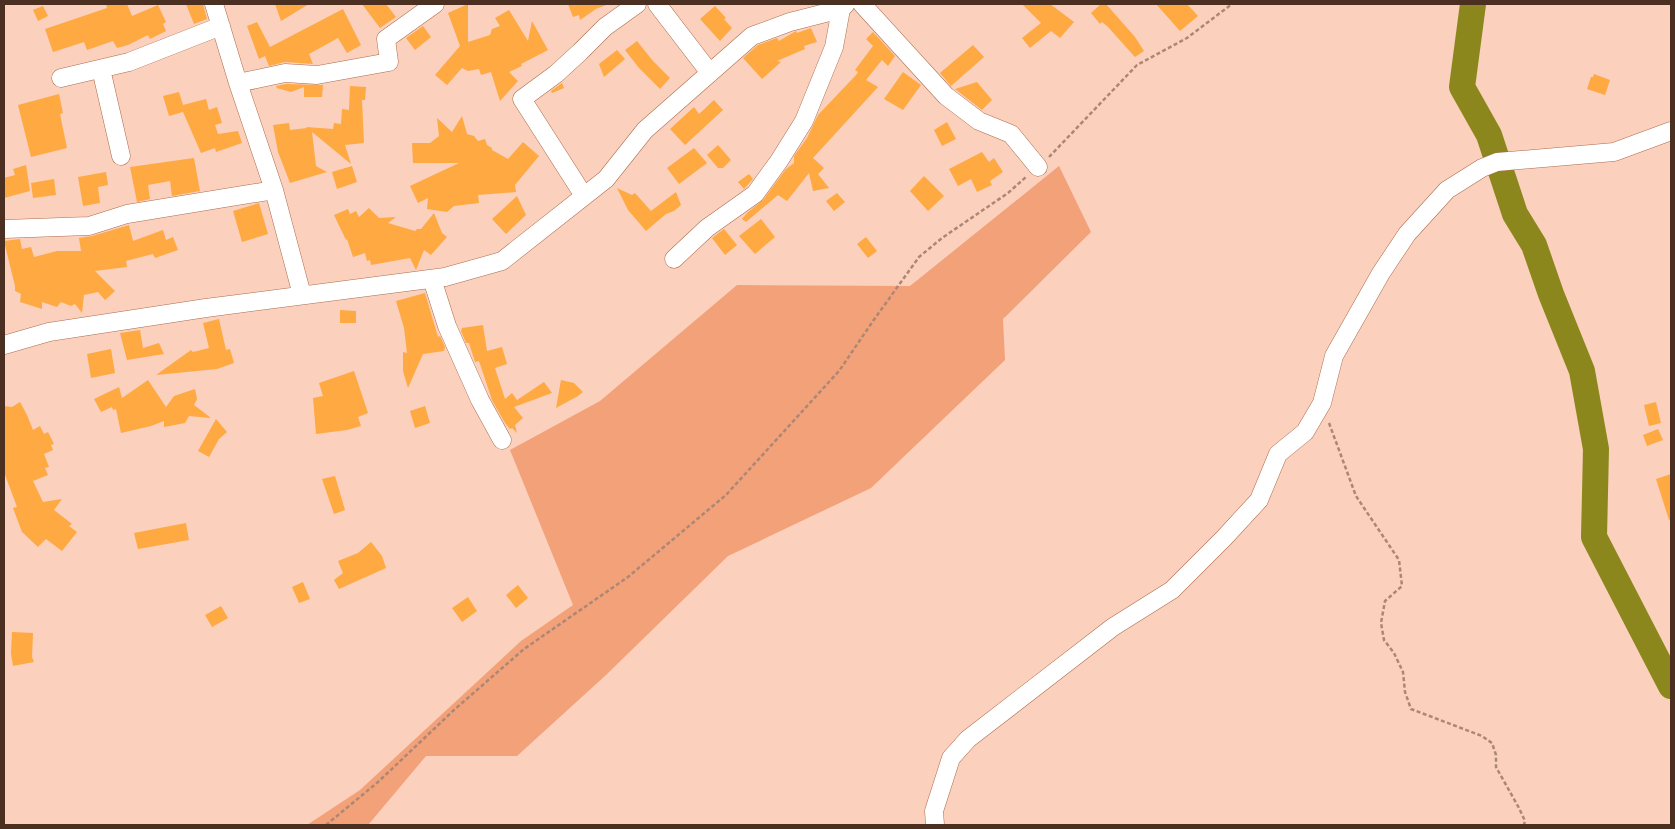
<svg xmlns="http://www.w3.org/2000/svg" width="1675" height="829" font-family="Helvetica,sans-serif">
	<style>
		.green { fill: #f2a179 }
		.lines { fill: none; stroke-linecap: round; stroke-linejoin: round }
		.river { stroke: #8b871c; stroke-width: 26 }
		.building { fill: #fea942 }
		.minor-casing { stroke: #ad6c4c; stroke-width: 19 }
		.path { stroke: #ac8776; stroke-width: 2.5; stroke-dasharray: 4 2.5; stroke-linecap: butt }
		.minor { stroke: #fff; stroke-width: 18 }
	</style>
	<rect width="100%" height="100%" fill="#fbd0bc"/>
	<path class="green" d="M1059,166L1091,232L1003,319L1005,360L871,488L728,556L606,675L517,756H426L368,825H307L360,790L521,641L573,605L510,450L600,401L737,285L910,286Z"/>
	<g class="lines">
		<path class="river" d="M1473,4L1462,87L1489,135L1515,214L1534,245L1551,294L1582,371L1596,449L1594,537L1671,686"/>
	</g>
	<path class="building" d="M106,4H127L132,16L158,5L166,22L163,24L166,31L150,39L148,35L128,45L117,48L113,41L87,50L84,42L53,52L45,29L107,8Z
		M186,4H203L207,19L194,24Z
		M275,4H309L281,21Z
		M362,4H386L396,17L380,28Z
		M468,4V42L490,35L492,29L500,26L495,18L509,10L528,41L532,21L548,50L521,64L522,66L509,72L518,81L500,101L491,72L481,75L479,69L468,71L462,68L447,85L435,75L460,46L448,13Z
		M568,4H606V5L596,9L580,20L579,15L573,17Z
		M1022,4H1050L1074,22L1060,38L1051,31L1030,48L1022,38L1041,23Z
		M1101,4H1106L1135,37L1144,51L1135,57L1108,27L1102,22L1100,24L1091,13Z
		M1156,4H1187L1198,16L1180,31Z
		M43,6L48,16L38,21L33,10Z
		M715,6L726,18L724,19L732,28L720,41L700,19Z
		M343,9L361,45L347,53L338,38L309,54L313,64L285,62L269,66L265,56L259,59L247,26L257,22L270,47Z
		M423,26L431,37L415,50L406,38Z
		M811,28L817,42L804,46L805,49L777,61L781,62L762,79L743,58L758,45L777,38L779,41L796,31L797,33Z
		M873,32L895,56L888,66L882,60L866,80L878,87L813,158L824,168L818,174L829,188L813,191L809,173L787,201L778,195L746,222L742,219L747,213L763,200L786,169L794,163V156L807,138L818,115L856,75L858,72L855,70L873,46L866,39Z
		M637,41L653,61L670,78L660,89L639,68L625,50Z
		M973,45L984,57L951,86L940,73Z
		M617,50L625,59L604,77L599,64Z
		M903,72L921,85L903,110L884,99Z
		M1594,74L1610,80L1605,95L1587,89L1591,77H1593Z
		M977,82L992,100L982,110L955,89Z
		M562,83L564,88L552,93L551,91Z
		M286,84L323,85L322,97H304V87L291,92L277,88L276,86Z
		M350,86L366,87L365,100H362L364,143L345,145L351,164L312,132L316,166L327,172L290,183L278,152L273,125L289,123L290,130L307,128L306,127L333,129L334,123L341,124L342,109L349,110Z
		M179,92L183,105L206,99L209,110L217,107L222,123L215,125L218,134L238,131L242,143L216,152L215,148L201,153L183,112L169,116L163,96Z
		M59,94L63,113L60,114L67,148L31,157L18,105Z
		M714,100L723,110L685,145L670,129L694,107L699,114Z
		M462,116L467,134L474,136L478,141L485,139L487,145L492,148V150L508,159L523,142L539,156L515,185L516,192L478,195L479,203L454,206L447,212L427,209L428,198L418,203L410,186L459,163H413L412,143H430L439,136L437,118L452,132Z
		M947,122L956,139L942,146L934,130Z
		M718,145L731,160L723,168H718L707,155Z
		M694,148L707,163L679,184L667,168Z
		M982,152L989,162L994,158L1003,172L990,181L992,185L977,192L971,179L958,186L949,169Z
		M194,158L200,191L172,196L170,181L148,185L150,199L137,202L130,167Z
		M26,165L30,191L4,198V178L15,175L13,169Z
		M352,166L357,182L337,189L332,172Z
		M106,172L108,185L98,187L100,203L83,206L78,177Z
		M749,174L753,179L744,189L738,182Z
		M924,176L944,196L928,211L910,191Z
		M54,179L56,195L33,198L31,183Z
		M617,188L632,195L635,193L651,211L676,192L681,205L674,211L666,214L646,231L628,210Z
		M837,193L845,202L834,211L826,201Z
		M517,196L526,215L506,234L492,219Z
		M259,203L268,234L242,242L233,211Z
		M369,208L379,218L396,217L388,223L415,231L417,229H421L434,213L442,233L447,237L431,255L424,250L416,270L410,258L371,265L370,260L367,261L365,253L353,257L347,239L346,240L334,215L348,209L350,214L356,211L359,217Z
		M761,219L775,237L755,254L739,236Z
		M129,225L133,241L163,230L166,240L173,237L178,250L155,258L153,254L126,261L127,267L95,271L115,291L105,300L98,292L84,295L82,313L75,304L71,306L61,302L57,307L42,302V309L20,302L21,294L15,291V286L4,241L20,239L22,249L31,247L34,257L57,251H81L79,238L92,236Z
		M724,229L737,245L725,255L712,238Z
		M866,237L877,251L868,258L857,244Z
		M425,293L438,337L440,336L445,347L444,351L423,354L408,388L403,371V352L407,353L404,328L396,301Z
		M340,310L356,311V323H340Z
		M219,319L226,350L230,349L234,363L217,369L156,375L191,350L193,352L209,348L203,323Z
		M483,325L487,351L502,347L507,364L495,368L505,399L512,393L517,400L544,382L552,393L514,407L523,418L515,425L517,433L512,428L510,429L505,423L492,400L479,361L475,362L469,343H466L461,331L462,328Z
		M140,330L143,348L159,343L164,354L127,360L120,333Z
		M111,349L115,373L91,378L87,354Z
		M354,371L368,413L358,417L361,426L347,430L316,434L313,398L323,396L319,383Z
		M148,380L166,407L174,396L195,389L197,399L194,405L211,418L189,416L185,423L164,427V421L151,426L121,433L116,409L113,410L112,407L101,412L94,399L119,387L122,398Z
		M561,380L574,383L583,392L578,396L556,408Z
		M20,402L27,415L33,430L40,426L44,434L48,432L54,444L51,445L53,450L44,454L49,467L45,468L48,475L33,481L43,502L62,499L54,510L72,524L69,526L77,532L62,551L46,539L38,547L22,532L13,508L17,507L4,472V406L12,407Z
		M1656,402L1661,423L1649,426L1644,405Z
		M425,406L430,423L415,428L410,411Z
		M216,419L227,432L219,439L209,457L198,451Z
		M1658,429L1663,440L1647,446L1643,435Z
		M1671,474V519L1669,520L1656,479Z
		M335,476L345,510L334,514L322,479Z
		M186,523L189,540L138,549L134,533Z
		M371,542L382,556L386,568L339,589L334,580L343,573L338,561L358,553Z
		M303,582L310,599L299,603L292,587Z
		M518,585L528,598L516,608L506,595Z
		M468,597L477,611L462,622L452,608Z
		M221,606L228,618L212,627L205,615Z
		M12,632L33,633L32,657L34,662L13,666L11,654Z"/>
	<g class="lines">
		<g class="minor-casing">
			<path id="minor" d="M214,4L238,83L274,190L302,295
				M657,4L710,73
				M862,4L946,96L979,121L1011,134L1038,167
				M101,69L121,156
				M61,78L129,62L221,26
				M238,83L285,73L317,75L389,62L386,39L435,4
				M584,196L522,99L556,74L580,52L605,27L637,4
				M4,229L89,226L127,214L274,190
				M674,259L707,228L755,194L779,161L804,121L834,47L841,9
				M432,279L447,326L480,400L502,440
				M4,345L49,332L206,308L445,277L502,261L606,179L645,130L752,36L790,22L841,9L846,4
				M935,825L934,811L951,758L968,739L1113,627L1172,590L1224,538L1259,500L1278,454L1305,432L1322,403L1334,356L1381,273L1407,234L1447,190L1482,168L1497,162L1614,152L1671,131"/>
		</g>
		<path class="path" d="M1049,157L1137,65L1187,38L1232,4
			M1329,423L1356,496L1399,560L1402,586L1385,601L1381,623L1384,640L1394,653L1403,672L1405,692L1411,709L1482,736L1492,743L1496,755V767L1519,808L1525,821L1524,825
			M326,825L378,782L454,710L524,649L628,577L726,495L839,371L873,321L919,257L942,238L1008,193L1026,177"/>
		<use href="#minor" class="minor"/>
	</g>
	<rect width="1675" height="829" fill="none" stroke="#4b2f21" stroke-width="10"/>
</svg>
